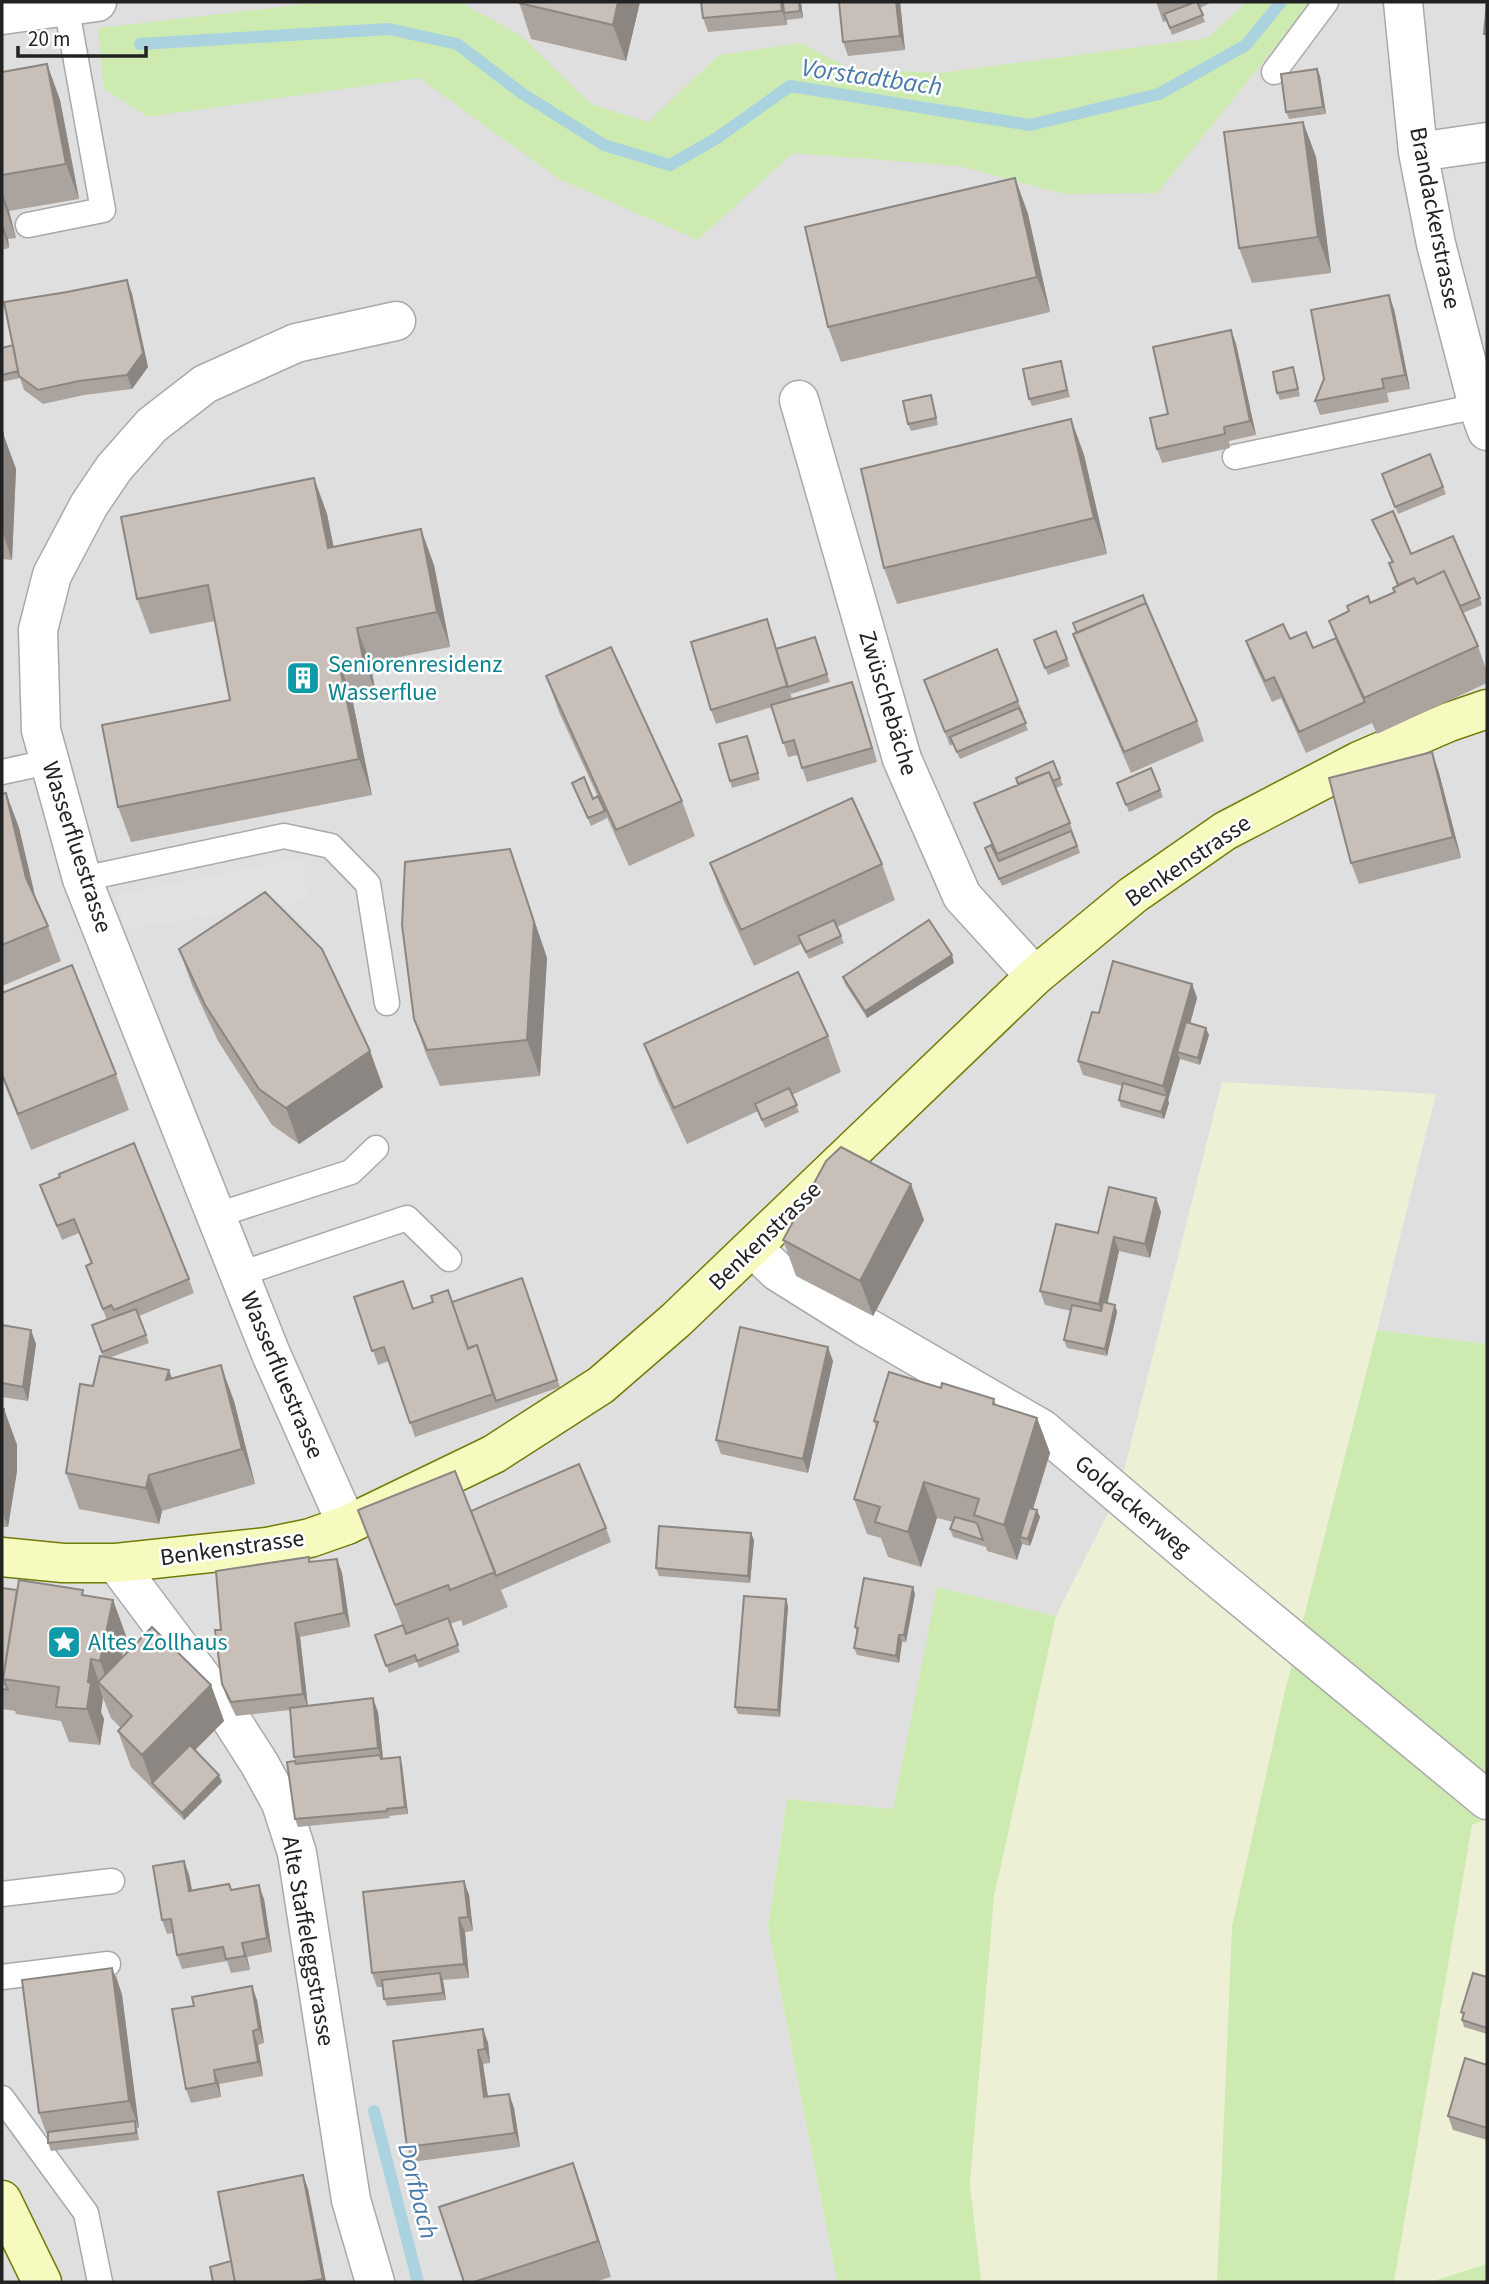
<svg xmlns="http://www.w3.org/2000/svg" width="1489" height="2284" font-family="'Source Sans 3',sans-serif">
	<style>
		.residential { fill: #e0dfdf }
		.farmland { fill: #eef0d5 }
		.grass { fill: #cdebb0 }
		.parking { fill: #e2e2e2 }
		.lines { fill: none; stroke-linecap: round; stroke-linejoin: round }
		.stream { stroke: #aad3df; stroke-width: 12 }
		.lane-casing { stroke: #a9a9a9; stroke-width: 27 }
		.street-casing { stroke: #a9a9a9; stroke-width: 41 }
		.secondary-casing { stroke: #707d05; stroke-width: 41 }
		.lane { stroke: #fff; stroke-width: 24 }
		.street { stroke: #fff; stroke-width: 38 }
		.secondary { stroke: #f7fabf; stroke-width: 38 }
		.wall { fill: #aba49e }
		.shaded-wall { fill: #8b8681 }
		.building { fill: #c7bfb8; stroke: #8b8681; stroke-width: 2 }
		.labels { text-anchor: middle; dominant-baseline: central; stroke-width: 5; stroke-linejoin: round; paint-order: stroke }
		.street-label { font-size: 24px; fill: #222; stroke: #fff }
		.culture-label { font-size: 24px; fill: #0d838f; stroke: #fff; text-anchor: start }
		.water-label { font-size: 26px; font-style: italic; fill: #4a7aab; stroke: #fff }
	</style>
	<rect width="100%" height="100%" fill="#f2efe9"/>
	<path class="residential" d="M2,2H1487V1344L1377,1330L1435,1094L1118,1494L1056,1616L938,1588L893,1809L787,1799L768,1927L837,2282H2Z"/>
	<path class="farmland" d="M1222,1082L1436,1094L1284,1695L1232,1927L1217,2282H981L970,2184L994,1897L1056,1616L1118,1494Z
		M1487,1819V2264L1430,2282H1394L1472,1824Z"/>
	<path class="grass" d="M323,2H460L520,35L591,104L648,122L719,55L801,43L849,69L941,73L1207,38L1247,2H1312L1157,193L1064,194L959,166L793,153L698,240L559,179L419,78L148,117L104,89L98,28Z
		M1377,1330L1487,1344V1819L1472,1825L1394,2282H1217L1232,1927L1284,1695Z
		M937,1587L1056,1616L994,1897L970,2184L981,2282H837L768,1927L787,1799L893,1809Z
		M1487,2264V2282H1430Z"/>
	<path class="parking" d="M301,858L308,900L125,929L116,895Z"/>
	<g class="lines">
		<path class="stream" d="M140,44L389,29L457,44L523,94L604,145L670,165L717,138L790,86L1030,125L1159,94L1246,45L1281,2
			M374,2111L418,2282"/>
		<g class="lane-casing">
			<path id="lane" d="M1274,72L1326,2
				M28,225L103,210L66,5
				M1235,457L1478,406
				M2,772L48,762
				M82,879L284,836L331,846L368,884L387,1003
				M217,1215L351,1172L376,1148
				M240,1274L407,1218L449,1259
				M2,1894L112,1881
				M2,1977L108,1964
				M2,2098L86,2213L100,2282"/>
		</g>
		<g class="street-casing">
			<path id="street" d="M1403,2L1418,152L1436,244L1478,406L1487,431
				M2,15L97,2
				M1418,152L1487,142
				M799,400L902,759L962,896L1035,976
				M753,1248L778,1272L866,1327L1042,1429L1202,1565L1487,1800
				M347,1525L271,1354L82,879L41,730L38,630L52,575L89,505L114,468L152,425L205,384L296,343L396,321
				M116,1563L218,1699L259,1763L281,1803L297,1853L351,2200L375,2282"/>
		</g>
		<g class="secondary-casing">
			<path id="secondary" d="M2,1557L63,1563H116L267,1547L310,1538L347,1525L494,1454L601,1385L676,1320L1035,976L1133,895L1225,831L1359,761L1449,722L1487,709
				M2,2200L42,2282"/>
		</g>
		<use href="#lane" class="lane"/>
		<use href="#street" class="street"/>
		<use href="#secondary" class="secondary"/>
	</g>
	<path class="wall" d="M519,2H640L626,61L531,39Z
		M801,2L803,18L787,20V25L708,32L703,18Z
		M839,2H900L905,50L848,56L843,42Z
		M1156,2H1212L1200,8L1205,22L1172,35L1167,21L1163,22Z
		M47,64L60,100L79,199L9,211L16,238L8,239L9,248L2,250V72Z
		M1317,69L1320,76L1326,114L1289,119L1286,112Z
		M1303,122L1316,157L1331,273L1252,283L1239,248Z
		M1015,178L1028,214L1050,312L841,362L828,327Z
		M127,280L132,294L148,367L132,389L84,395L43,404L24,390L20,378L2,382V348L13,345L67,292Z
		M1394,309L1410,389L1387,393L1389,402L1320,415L1315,401Z
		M1231,330L1236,344L1256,435L1229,441L1230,448L1162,463L1157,449L1168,414Z
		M1061,361L1070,397L1032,406L1029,399Z
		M1295,374L1300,396L1280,400L1277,393Z
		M933,402L938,425L911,431L908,424Z
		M1071,419L1084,455L1107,554L897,604L884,568Z
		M2,433L16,469L12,560L2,559V572Z
		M1430,454L1446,494L1398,514L1382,474Z
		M314,478L327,514L333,546L434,565L450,647L370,663L376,693L352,698L372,795L131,842L118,807L230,700L215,621L150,634L137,599Z
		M1372,520L1411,554L1480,598L1482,605L1463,613L1478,646L1487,672V683L1377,734L1372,723L1306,753L1281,698L1272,702L1253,661L1246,641L1290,639L1313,648L1335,638L1329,621L1394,592L1393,588L1397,585L1392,562Z
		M767,619L777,649L815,637L830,682L791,694L789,689L792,699L852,682L877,762L807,782L798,755L788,757L772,707L716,724L711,710Z
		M1056,631L1070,666L1048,675L1034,640Z
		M1073,634L1197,721L1204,741L1131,773L1080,655Z
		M546,676L682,801L695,836L629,866L606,815L607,818L591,826L572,783L593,799L598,797L559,712Z
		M924,680L1018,701L1024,715H1022L1028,730L960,759L953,744L950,746Z
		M750,743L760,780L732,788L730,781Z
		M1432,752L1439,773L1461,858L1359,884L1351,863Z
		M1053,761L1063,785L1056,788L1070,823L1080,853L1002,886L985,848L996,854L974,803L1018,785Z
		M1151,768L1163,797L1129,812L1117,783Z
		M6,793L19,828L36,899L48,926L61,961L2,986V794Z
		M510,849L547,958L540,1076L440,1086L426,1054L414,1019Z
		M710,863L882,864L895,900L837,927L844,943L809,959L801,944L754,966L723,899Z
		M179,949L370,1051L383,1087L299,1144L272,1125L218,1041L192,985Z
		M954,963L867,1018L845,984L843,977Z
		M1192,984L1197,998L1190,1024L1209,1035L1200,1065L1180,1059L1168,1100L1169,1103L1164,1119L1121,1107L1119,1100L1122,1086L1083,1075L1078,1061L1099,1013Z
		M2,993L116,1074L129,1110L31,1150L2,1078Z
		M828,1036L841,1072L792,1095L799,1112L765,1128L758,1111L687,1144L657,1079L644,1044Z
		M40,1185L189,1279L194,1293L139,1316L149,1343L109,1358L234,1401L255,1484L162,1511L159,1524L79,1509L66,1473L93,1386L103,1357L92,1325L107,1320L91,1280V1264L79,1233L62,1240Z
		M1156,1198L1161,1212L1150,1258L1119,1251L1107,1303L1115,1305L1117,1312L1107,1356L1067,1348L1064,1340L1071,1311L1045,1305L1040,1291L1098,1233Z
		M924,1220L873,1316L796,1276L783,1240Z
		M522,1278L560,1387L415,1437L389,1361L378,1365L354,1297L413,1309L452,1302Z
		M2,1325L36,1344L28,1401L2,1397Z
		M833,1361L808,1473L721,1454L716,1440Z
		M941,1388L994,1399L996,1405L1037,1418L1050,1453L1033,1509L1040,1517L1030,1546L1022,1544L1017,1560L987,1551L986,1547L953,1537L950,1529L953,1522L937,1518L921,1567L888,1557L881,1538L867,1534L854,1499L876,1428L874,1421Z
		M2,1409H4L17,1445V1471L8,1527H2Z
		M358,1510L471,1511L606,1528L611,1542L501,1590L508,1607L463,1626L461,1620L450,1624L460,1652L419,1668L417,1662L389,1673L375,1635L402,1625Z
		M754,1540L750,1583L659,1576L656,1568Z
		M309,1557L311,1562L337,1559L342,1573L350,1627L300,1637L308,1706L378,1712L383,1759L402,1765L408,1814L389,1816L390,1818L298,1827L295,1819V1761L294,1757L290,1710L236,1716L227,1698L222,1684L221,1630Z
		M2,1588L85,1596L113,1600L126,1636L122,1658L211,1685L224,1721L195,1750L222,1782L184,1820L131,1767L118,1731L121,1728L111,1718L103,1698L101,1712L104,1719L100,1745L69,1742L61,1721L16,1714L15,1711L2,1709Z
		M915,1594L906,1642H902L899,1663L857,1655L854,1648L857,1633L855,1627Z
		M786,1599L788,1606L780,1717L738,1714L735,1707Z
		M184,1861L189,1875L192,1890L229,1884L232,1890L264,1899L272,1952L247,1957L250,1970L231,1973L227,1961L182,1969L177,1955L173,1933L167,1934L162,1920Z
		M464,1881L469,1895L473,1931L465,1932L469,1978L443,1980L446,2000L387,2006L384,1999L383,1987H377L372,1973Z
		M116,1975L122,1995L139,2128H137L139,2140L51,2151L48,2143V2138L39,2113Z
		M1487,1977V2034L1464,2027L1462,2020L1463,2016L1461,2012Z
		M257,2000L264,2043L258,2045L263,2076L219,2084L221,2097L191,2103L186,2089Z
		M483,2029L488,2043L490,2063L483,2064L488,2097L509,2094L514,2108L520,2147L412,2162L407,2147Z
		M1487,2065V2140L1453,2130L1448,2116Z
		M573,2163L586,2199L611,2277L595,2282H464Z
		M303,2175L308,2189L326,2282H213Z"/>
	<path class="shaded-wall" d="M618,2H640L626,61L613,25Z
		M781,2H785L784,13L787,25L782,11Z
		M799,2H801L803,18L800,11Z
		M896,2H900L905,50L900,36Z
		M47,64L60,100L79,199L66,164Z
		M1317,69L1320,76L1326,114L1323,107Z
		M1303,122L1316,157L1331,273L1318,237Z
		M1015,178L1028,214L1050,312L1037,277Z
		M2,191L9,211L16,238L2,199Z
		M2,222L8,239L9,248L2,229Z
		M127,280L132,294L148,367L132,389L127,375Z
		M1389,295L1394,309L1410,389L1405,375Z
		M1231,330L1236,344L1256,435L1250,421Z
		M1071,419L1084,455L1107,554L1094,518Z
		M3,433L16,469L12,560L2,530Z
		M314,478L327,514L341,583L328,548Z
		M421,529L434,565L450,647L437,612Z
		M357,628L370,663L376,693L363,658Z
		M339,663L352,698L372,795L359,759Z
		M852,682L857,696L877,762L872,748Z
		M1432,752L1439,773L1461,858L1453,837Z
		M6,793L19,828L39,914L26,878Z
		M510,849L547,958L540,1076L527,1040Z
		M952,955L954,963L867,1018L865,1011Z
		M1192,984L1197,998L1182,1053L1177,1052L1180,1059L1168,1100L1163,1086Z
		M1206,1028L1209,1035L1200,1065L1198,1058Z
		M370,1051L383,1087L299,1144L286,1108Z
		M1167,1096L1169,1103L1164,1119L1161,1112Z
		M911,1184L924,1220L873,1316L860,1281Z
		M1156,1198L1161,1212L1150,1258L1145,1244Z
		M1114,1237L1119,1251L1104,1319L1099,1304Z
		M1115,1305L1117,1312L1107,1356L1105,1349Z
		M31,1330L36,1344L28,1401L23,1387Z
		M828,1347L833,1361L808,1473L803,1459Z
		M221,1365L234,1401L255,1484L242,1449Z
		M169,1370L182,1406L166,1380Z
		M4,1409L17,1445V1471L8,1527L2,1511V1451Z
		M1037,1418L1050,1453L1024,1538L1020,1537L1022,1544L1017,1560L1004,1525Z
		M149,1475L162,1511L159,1524L146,1488Z
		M924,1482L937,1518L921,1567L908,1532Z
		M1037,1510L1040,1517L1030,1546L1028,1539Z
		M751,1533L754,1540L750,1583L748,1576Z
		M337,1559L342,1573L350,1627L344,1613Z
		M913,1587L915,1594L906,1642L904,1635Z
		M786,1599L788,1606L780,1717L778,1710Z
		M113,1600L126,1636L113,1697L100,1661Z
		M295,1623L300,1637L308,1708L303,1694Z
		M899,1635L902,1642L899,1663L896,1656Z
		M91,1659L100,1685L98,1682L103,1698L101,1712L104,1719L100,1745L87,1709L88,1682Z
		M211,1685L224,1721L157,1788L152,1783L142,1755Z
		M373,1698L378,1712L384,1767L378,1748Z
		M400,1757L402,1765L408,1814L405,1807Z
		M219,1775L222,1782L184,1820L182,1813Z
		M184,1861L189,1875L195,1905L189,1891Z
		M464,1881L469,1895L473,1931L468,1917Z
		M259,1885L264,1899L272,1952L267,1938Z
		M459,1918L465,1932L469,1978L464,1964Z
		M242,1943L247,1957L250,1970L245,1956Z
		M112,1968L118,1983L122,1995L139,2128L129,2101Z
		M440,1973L443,1980L446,2000L443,1993Z
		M252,1986L257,2000L264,2043L259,2029Z
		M483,2029L488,2043L490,2063L485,2049Z
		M253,2031L258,2045L263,2076L258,2062Z
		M478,2050L483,2064L490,2111L484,2097Z
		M214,2070L219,2084L221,2097L216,2083Z
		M509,2094L514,2108L520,2147L515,2133Z
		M573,2163L586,2199L611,2277L598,2241Z
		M303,2175L308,2189L326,2282H324L323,2279Z"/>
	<path class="building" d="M519,2H618L613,25L519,3Z
		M701,2H781L782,11L703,18Z
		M783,2H799L800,11L784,13Z
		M839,2H896L900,36L843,42Z
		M1195,2H1197L1203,15L1170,28L1164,14Z
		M1487,2V34H1484Z
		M47,64L66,164L2,175V72Z
		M1317,69L1323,107L1286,112L1281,74Z
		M1303,122L1318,237L1239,248L1224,132Z
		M1015,178L1037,277L828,327L805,227Z
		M127,280L143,353L127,375L79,381L38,390L19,376L4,302L67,292Z
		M1389,295L1405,375L1382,379L1384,388L1315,401L1324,379L1311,310Z
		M1231,330L1250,421L1224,427L1225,434L1157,449L1150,418L1168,414L1153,347Z
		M13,345L18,371L2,375V348Z
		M1061,361L1067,390L1029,399L1023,369Z
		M1293,367L1298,389L1277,393L1273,372Z
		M931,395L936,418L908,424L903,401Z
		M1071,419L1094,518L884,568L861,469Z
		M2,433H3L2,465Z
		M1430,454L1443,487L1395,507L1382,474Z
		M314,478L328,548L421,529L437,612L357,628L363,658L339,663L359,759L118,807L102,725L230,700L208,585L137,599L121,517Z
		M1393,511L1411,554L1453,536L1480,598L1460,606L1444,571L1417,584L1414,578L1398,585L1389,563L1393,562L1372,520Z
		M1444,571L1478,646L1364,698L1329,621L1349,611L1347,606L1368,596L1370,603L1395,592L1393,588L1414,578L1417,584Z
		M1143,595L1146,603L1077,633L1073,623Z
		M1146,603L1197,721L1124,752L1073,634Z
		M767,619L787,686L711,710L691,642Z
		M1283,624L1290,639L1306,632L1313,648L1336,638L1365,702L1299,732L1274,677L1265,681L1246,641Z
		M1056,631L1067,659L1045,668L1034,640Z
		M815,637L827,674L788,687L776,649Z
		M611,647L682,801L616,830L546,676Z
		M997,649L1018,701L945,732L924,680Z
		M852,682L872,748L802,768L794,740L783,743L771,705Z
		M1019,708L1026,723L957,752L950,737Z
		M747,736L758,773L730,781L719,744Z
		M1432,752L1453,837L1351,863L1329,778Z
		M1053,761L1060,778L1053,781L1049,772L1018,784L1016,778Z
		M1151,768L1160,790L1126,805L1117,783Z
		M1049,772L1070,823L997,854L974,803Z
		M584,777L593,799L598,796L605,811L588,818L572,783Z
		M6,793L26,878L48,926L2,945V794Z
		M852,798L882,864L741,930L710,863Z
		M1071,831L1077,846L999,879L985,848L991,845L999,861Z
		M510,849L534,922L527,1040L427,1050L414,1019L402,925L405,862Z
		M265,892L322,949L370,1051L286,1108L259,1089L205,1005L179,949Z
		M834,920L841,936L806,952L798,936Z
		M929,920L952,955L865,1011L843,977Z
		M1113,961L1192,984L1163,1086L1078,1061L1092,1012L1099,1013Z
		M72,965L116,1074L18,1114L2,1074V993Z
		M798,972L828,1036L674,1108L644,1044Z
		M1186,1022L1206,1028L1198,1058L1177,1052Z
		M1123,1083L1167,1096L1161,1112L1119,1100Z
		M789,1088L797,1105L762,1120L755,1104Z
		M134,1143L189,1279L114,1310L111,1305L103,1309L86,1266L92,1263L74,1219L57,1226L40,1185L60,1177L59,1174Z
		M841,1147L911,1184L860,1281L783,1240L826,1161Z
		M1109,1187L1156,1198L1145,1244L1114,1237L1099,1304L1040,1291L1056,1224L1098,1233Z
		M522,1278L557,1380L496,1401L477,1345L468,1348L452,1302Z
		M403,1281L413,1309L433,1302L431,1296L448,1290L468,1349L477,1345L493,1394L410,1423L384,1347L372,1351L354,1297Z
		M1103,1302L1115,1305L1105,1349L1064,1340L1072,1305L1101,1311Z
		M136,1309L146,1335L102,1352L92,1325Z
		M2,1325L31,1330L23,1387L2,1383Z
		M740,1327L828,1347L803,1459L716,1440Z
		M100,1356L169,1370L166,1380L221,1365L242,1449L149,1475L146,1488L66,1473L80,1384L93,1386Z
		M889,1372L941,1388L942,1383L994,1399L993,1404L1037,1418L1004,1525L974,1515L979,1499L924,1482L908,1532L875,1522L880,1507L854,1499L878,1422L874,1421Z
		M2,1409H4V1435L2,1451Z
		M579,1464L606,1528L496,1576L471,1511Z
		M455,1471L495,1572L450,1590L448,1585L395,1605L358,1510Z
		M1029,1508L1037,1510L1028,1539L1020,1537Z
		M955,1517L977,1523L983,1540L950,1529Z
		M659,1526L751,1533L748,1576L656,1568Z
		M309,1557V1562L337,1559L344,1613L295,1623L303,1694L231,1702L222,1684L215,1630H221L216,1571Z
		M864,1578L913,1587L904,1635H899L896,1656L854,1648L858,1628L855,1627Z
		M19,1580L83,1590L82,1595L113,1600L100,1661L91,1659L88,1682L91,1683L87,1709L56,1707L59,1687L3,1679Z
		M2,1588L17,1590L3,1679L8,1690L2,1689Z
		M744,1596L786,1599L778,1710L735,1707Z
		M448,1618L458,1645L417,1661L415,1655L386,1666L375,1635L403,1625L406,1634Z
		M152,1627L211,1685L142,1755L118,1731L132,1716L98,1682Z
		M373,1698L378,1748L294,1757L290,1708Z
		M190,1745L219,1775L182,1813L152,1783Z
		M380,1755L381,1759L400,1757L405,1807L387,1809V1811L295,1819L287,1762L295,1761L296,1764Z
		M184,1861L189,1891L229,1884L231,1890L259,1885L267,1938L242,1943L245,1956L226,1959L223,1947L177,1955L171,1919L162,1920L153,1866Z
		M464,1881L468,1917L459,1918L464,1964L372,1973L363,1892Z
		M112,1968L129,2101L39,2113L22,1980Z
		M440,1973L443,1993L384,1999L382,1980Z
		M1473,1973L1487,1977V2028L1462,2020L1464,2013L1461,2012Z
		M252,1986L259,2029L253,2031L258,2062L214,2070L216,2083L186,2089L172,2009L194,2006L192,1997Z
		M483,2029L485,2049L478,2050L484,2097L509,2094L515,2133L407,2147L393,2041Z
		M1465,2058L1487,2065V2128L1448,2116Z
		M135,2121L136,2133L48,2143V2132Z
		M573,2163L598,2241L474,2282H464L439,2207Z
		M303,2175L323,2279L304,2282H235L218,2192Z
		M231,2261L235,2282H213L210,2267Z"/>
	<defs>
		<g id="building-square" transform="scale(1.75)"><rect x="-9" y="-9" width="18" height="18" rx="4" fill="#0f9aa8" stroke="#fff"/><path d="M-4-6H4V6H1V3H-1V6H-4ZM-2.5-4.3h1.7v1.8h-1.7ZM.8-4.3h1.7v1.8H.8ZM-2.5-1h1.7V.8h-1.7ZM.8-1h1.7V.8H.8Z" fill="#fff"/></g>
		<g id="sight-square" transform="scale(1.75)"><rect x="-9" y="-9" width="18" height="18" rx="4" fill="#0f9aa8" stroke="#fff"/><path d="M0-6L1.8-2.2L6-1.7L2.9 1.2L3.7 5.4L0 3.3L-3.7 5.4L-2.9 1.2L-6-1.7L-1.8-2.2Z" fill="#fff"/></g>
	</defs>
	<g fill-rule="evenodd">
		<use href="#building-square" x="303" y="678"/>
		<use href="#sight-square" x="64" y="1642"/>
	</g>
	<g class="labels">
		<g class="street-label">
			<text transform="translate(1435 218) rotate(79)">Brandackerstrasse</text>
			<text transform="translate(888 703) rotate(73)">Zwüschebäche</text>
			<text transform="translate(77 847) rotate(72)">Wasserfluestrasse</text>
			<text transform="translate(1188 861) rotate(-34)">Benkenstrasse</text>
			<text transform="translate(765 1236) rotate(-44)">Benkenstrasse</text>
			<text transform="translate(282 1375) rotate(67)">Wasserfluestrasse</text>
			<text transform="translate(1133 1506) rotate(40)">Goldackerweg</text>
			<text transform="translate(232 1548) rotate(-8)">Benkenstrasse</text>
			<text transform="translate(308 1941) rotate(80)">Alte Staffeleggstrasse</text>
		</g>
		<g class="culture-label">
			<text x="328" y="664">Seniorenresidenz<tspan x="328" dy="28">Wasserflue</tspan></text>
			<text x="88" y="1642">Altes Zollhaus</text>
		</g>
		<g class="water-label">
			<text transform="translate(872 77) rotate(8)">Vorstadtbach</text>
			<text transform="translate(418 2191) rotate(76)">Dorfbach</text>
		</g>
	</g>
	<rect width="1489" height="2284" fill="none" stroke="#222222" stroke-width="7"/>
	<path d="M18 46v10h128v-10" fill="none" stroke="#222222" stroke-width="3.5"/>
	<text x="28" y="46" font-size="21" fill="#222222" stroke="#ffffff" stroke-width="5" paint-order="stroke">20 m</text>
</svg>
